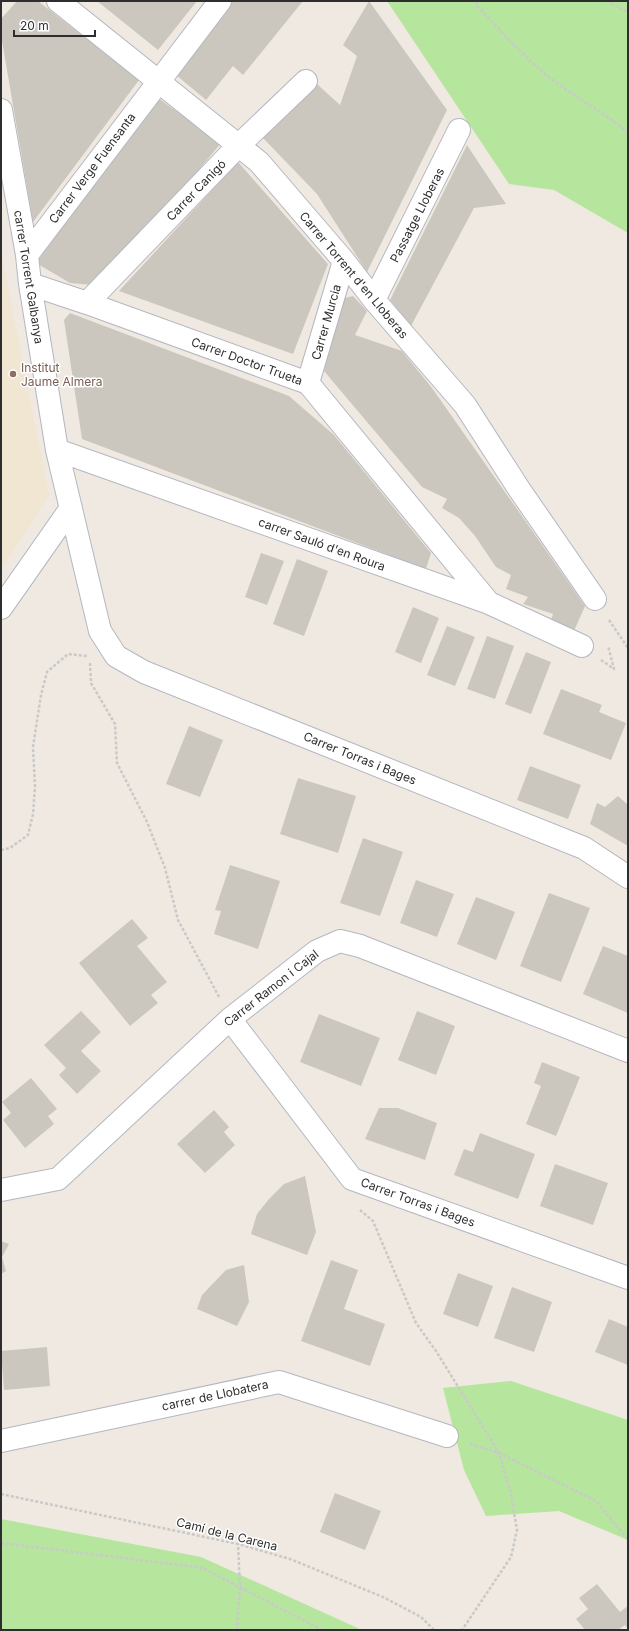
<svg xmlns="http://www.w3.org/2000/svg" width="629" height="1631" font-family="Inter,sans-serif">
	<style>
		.education { fill: #f0e6d1 }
		.green { fill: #b6e59e }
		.building { fill: #cbc7bf }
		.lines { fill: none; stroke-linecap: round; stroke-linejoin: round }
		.minor-casing { stroke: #b4b7c1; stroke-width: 24 }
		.path { stroke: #c9c9c9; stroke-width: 2.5; stroke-dasharray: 3 2; stroke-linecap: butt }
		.minor { stroke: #fff; stroke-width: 22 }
		.education-dot { fill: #8d6e63; stroke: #fff; stroke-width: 1.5 }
		.labels { text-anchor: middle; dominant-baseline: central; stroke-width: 3; stroke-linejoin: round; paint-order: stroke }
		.street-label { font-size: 12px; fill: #2e2e2e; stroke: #fff }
		.education-label { font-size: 12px; fill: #785e54; stroke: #fff; text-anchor: start }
	</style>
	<rect width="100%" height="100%" fill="#efe9e1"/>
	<path class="education" d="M1,253L49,495L1,570Z"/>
	<path class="green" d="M387,1H628V233L554,190L509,184Z
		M511,1381L628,1420V1540L559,1511L486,1516L464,1470L443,1388Z
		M1,1519L201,1557L362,1630H1Z"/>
	<path class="building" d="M17,1H38L139,80L33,222L1,35V19Z
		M97,1H197L158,50Z
		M233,1H303L243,75L233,66L206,100L175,74Z
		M369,1L447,110L367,272L317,194L263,138L317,84L340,105L357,56L343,45Z
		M158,98L221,143L189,182L92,285L70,283L36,263Z
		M467,145L506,204L474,208L411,326L390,300Z
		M238,162L328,264L293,354L119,291Z
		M353,296L367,311L355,335L402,351L432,388L585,606L574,631L549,625L553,614L523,604L528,597L506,589L511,575L496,567L475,536L459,518L442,508L447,499L422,487L324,371L341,299Z
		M70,313L289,396L334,435L431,553L426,569L82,439L64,320Z
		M261,553L284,561L267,605L245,597Z
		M297,559L328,571L304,636L273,624Z
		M413,607L439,618L421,663L395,652Z
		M447,626L475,637L455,686L427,675Z
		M487,636L514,646L495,699L467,689Z
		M526,652L551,662L531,714L505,704Z
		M561,689L602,705L599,712L626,723L611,760L543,734Z
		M189,726L223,740L200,797L166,784Z
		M530,766L581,785L568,819L517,800Z
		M298,778L356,796L338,853L280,834Z
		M618,796L628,805V846L590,824L597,803L605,807Z
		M363,838L403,852L380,916L340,903Z
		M230,865L280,881L258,949L214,934L221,911L215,910Z
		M416,880L454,894L437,937L400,923Z
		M549,893L590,908L561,982L520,966Z
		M476,897L515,912L496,960L457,944Z
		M132,919L148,938L137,946L167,982L151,995L158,1003L130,1026L79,963Z
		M603,946L628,956V1013L583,994Z
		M81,1011L101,1032L81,1051L101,1071L77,1094L59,1075L66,1068L44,1045Z
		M417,1011L455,1026L436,1075L398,1060Z
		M319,1014L380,1038L361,1086L300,1062Z
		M542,1062L580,1077L556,1136L526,1124L541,1086L534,1083Z
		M31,1078L57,1109L48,1116L54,1124L25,1148L3,1120L11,1113L2,1102Z
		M379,1108H398L437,1123L425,1160L365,1139Z
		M214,1110L229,1127L224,1132L235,1145L205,1173L177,1144Z
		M480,1133L535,1154L518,1199L454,1175L464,1149L473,1152Z
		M555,1164L608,1183L593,1225L540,1206Z
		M305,1176L316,1232L307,1255L251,1234L257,1214L269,1199L284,1184Z
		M1,1241L9,1244L2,1257L6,1271L1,1274Z
		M331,1260L358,1270L344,1309L385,1324L370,1366L301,1341Z
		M244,1265L249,1302L237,1326L197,1309L202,1295L226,1270Z
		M458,1273L493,1286L478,1327L443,1314Z
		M512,1287L552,1302L534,1352L494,1338Z
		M609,1319L628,1327V1365L595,1352Z
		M47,1347L50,1386L4,1390L1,1351Z
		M335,1493L381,1511L365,1550L320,1532Z
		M597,1584L620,1612L628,1606V1629L625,1625L618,1630H585L576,1619L588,1609L579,1598Z"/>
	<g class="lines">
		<g class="minor-casing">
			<path id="minor" d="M58,1L259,162L344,261L374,300L465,405L519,489L595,599
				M1,110L27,255L30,284L57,450L100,631L116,656L144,672L584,848L628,877
				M27,255L220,1
				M30,284L87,303L308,383L489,603
				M374,300L459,130
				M87,303L238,146L306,81
				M308,383L344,261
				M57,450L489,603L582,646
				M1,608L71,508
				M230,1019L352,1179L628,1278
				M1,1190L58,1179L230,1019L317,951L340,941L360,946L628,1051
				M1,1441L279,1382L447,1436"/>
		</g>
		<path class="path" d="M477,1V6C503,33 527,61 557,83C580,100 605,114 628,132
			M606,1L628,12
			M609,620L628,648
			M601,660L614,669L608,646
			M90,663L91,683L115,724L117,763L147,822L165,868L178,920L219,997
			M1,850L10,848L28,835L33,814L35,787L33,747L41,695L47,672L68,654L87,656
			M360,1210L373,1221L416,1323L436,1351L499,1453L511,1494L517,1530L511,1557L462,1630
			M470,1444L499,1453L596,1501L628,1540
			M1,1494L238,1544L290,1559L383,1597L421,1617L434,1630
			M1,1543L203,1568L322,1630
			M237,1630L240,1587L238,1544"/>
		<use href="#minor" class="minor"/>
	</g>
	<circle class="education-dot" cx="13" cy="374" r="4"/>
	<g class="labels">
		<g class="street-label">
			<text transform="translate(92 168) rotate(-53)">Carrer Verge Fuensanta</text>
			<text transform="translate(196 190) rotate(-46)">Carrer Canigó</text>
			<text transform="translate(417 215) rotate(-63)">Passatge Lloberas</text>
			<text transform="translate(354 275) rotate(50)">Carrer Torrent d'en Lloberas</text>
			<text transform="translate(29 277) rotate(81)">carrer Torrent Galbanya</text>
			<text transform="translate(326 322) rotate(-74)">Carrer Murcia</text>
			<text transform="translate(247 361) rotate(20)">Carrer Doctor Trueta</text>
			<text transform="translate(322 544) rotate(20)">carrer Sauló d'en Roura</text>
			<text transform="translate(360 758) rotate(22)">Carrer Torras i Bages</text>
			<text transform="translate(271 988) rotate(-38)">Carrer Ramon i Cajal</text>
			<text transform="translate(418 1202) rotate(20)">Carrer Torras i Bages</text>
			<text transform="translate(215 1395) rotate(-12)">carrer de Llobatera</text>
			<text transform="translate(227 1534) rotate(14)">Camí de la Carena</text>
		</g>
		<g class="education-label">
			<text x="21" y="367">Institut<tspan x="21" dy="14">Jaume Almera</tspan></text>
		</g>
	</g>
	<rect width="629" height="1631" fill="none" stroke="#2e2e2e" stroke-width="4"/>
	<path d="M14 30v6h81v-6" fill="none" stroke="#2e2e2e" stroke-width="2"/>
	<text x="20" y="30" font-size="12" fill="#2e2e2e" stroke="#ffffff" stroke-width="3" paint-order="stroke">20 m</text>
</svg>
